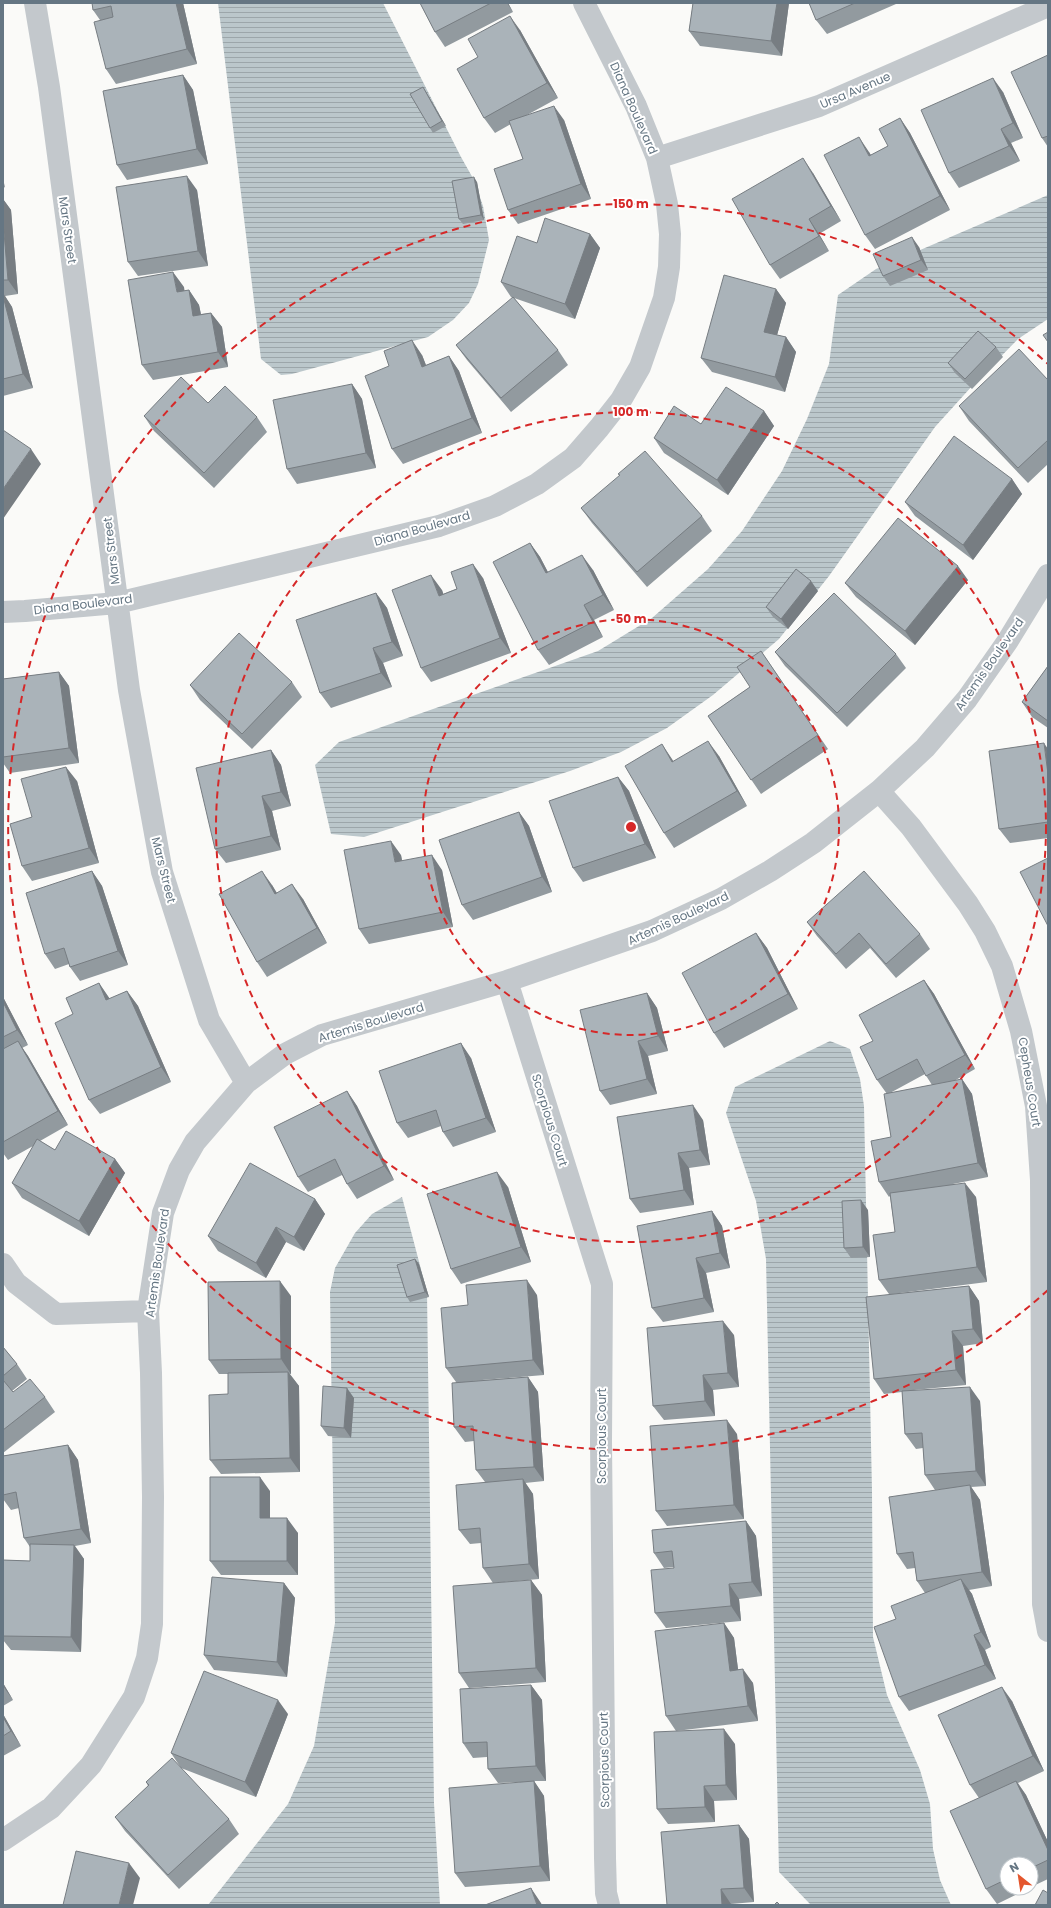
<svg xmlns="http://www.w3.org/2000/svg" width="1051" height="1908" font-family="Poppins,sans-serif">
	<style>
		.water { fill: url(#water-rules) }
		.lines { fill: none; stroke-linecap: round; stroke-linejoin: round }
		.minor { stroke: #c3c8cc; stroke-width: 22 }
		.wall { fill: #929a9f; fill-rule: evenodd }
		.shaded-wall { fill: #777d82 }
		.building { fill: #aab3b9; stroke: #777d82 }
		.ring { fill: none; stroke: #d62828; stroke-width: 2; stroke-dasharray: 7 5 }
		.labels { text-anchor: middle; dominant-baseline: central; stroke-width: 4; stroke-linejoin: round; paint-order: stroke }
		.street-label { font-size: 12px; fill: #657683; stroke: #fff }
		.centre { fill: #d62828; stroke: #fff; stroke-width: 2 }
		.ring-label { font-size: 12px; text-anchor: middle; font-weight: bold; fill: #d62828; stroke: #fff; stroke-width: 4; stroke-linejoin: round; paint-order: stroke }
	</style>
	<defs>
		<pattern id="water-rules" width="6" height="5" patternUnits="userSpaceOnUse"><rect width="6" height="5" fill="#bbc7cb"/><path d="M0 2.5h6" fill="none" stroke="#9ca6aa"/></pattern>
	</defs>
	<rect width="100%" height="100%" fill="#fafaf8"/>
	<path class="water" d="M218,3H383L461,157L474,180L483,206L489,240L478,284L469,303L453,320L428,337L292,374L281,375L261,359Z
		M1048,195V319L1018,339L973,385L935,427L829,576L779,639L713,695L667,728L621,752L570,771L364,837L331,834L315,765L339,742L598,651L652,618L708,569L742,531L782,471L807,419L829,364L838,295L876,269Z
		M830,1041L850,1049L860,1079L864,1106L872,1491L873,1637L887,1695L920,1770L930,1804L933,1849L940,1880L951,1905H811L779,1872L766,1259L756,1201L726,1113L735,1087Z
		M402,1197L427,1292L434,1803L440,1905H208L288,1804L314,1746L335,1623L330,1292L335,1268L355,1233L372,1214Z"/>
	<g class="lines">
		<path class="minor" d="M35,3L49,87L129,690L162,872L209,1020L246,1083
			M657,158L819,106L1048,6
			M3,612L25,611L117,603L439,526L495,506L537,484L573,458L599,428L621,400L640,367L664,298L669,267L670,234L667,204L657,158L636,106L584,3
			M879,791L911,827L968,904L985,931L1002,966L1021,1031L1036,1106L1041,1180L1043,1604L1048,1631
			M507,981L602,1284L601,1441L605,1858L606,1893L609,1905
			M3,1264L16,1283L56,1314L148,1311
			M3,1840L51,1808L91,1765L134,1697L147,1658L152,1624L153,1497L151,1373L148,1311L163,1213L179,1170L195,1142L246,1083L285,1054L322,1035L507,981L652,931L721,899L770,871L813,843L879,791L925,748L967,699L1007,642L1048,575"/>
	</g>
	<path class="wall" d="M92,3H183L197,64L116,84L106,69L100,20L93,10Z
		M420,3H508L513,12L445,47L435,32Z
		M693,3H789L782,56L700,46L689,31Z
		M809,3H896V4L827,34L816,20Z
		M520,30L558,98L527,115L564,120L591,199L518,224L508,210L523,159L511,124L495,133L484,118L478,57Z
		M1048,55V147L1042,138Z
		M183,75L193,90L208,164L127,180L117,165Z
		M423,87L446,126L433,133L430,128Z
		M1003,92L1023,138L1011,143L1020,161L959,188L949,173Z
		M900,118L910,133L950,210L875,249L865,235L869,152L871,155L888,146Z
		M813,173L841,221L819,234L829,251L780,279L770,265Z
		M477,182L484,220L463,224L459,219Z
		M197,190L208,266L138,276L128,262Z
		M3,199L11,210L18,294L5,296L12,307L33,388L3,396Z
		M590,234L600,248L575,319L514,298L558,350L568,365L511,412L467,360L456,345L513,298L511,297L501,282L537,243Z
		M919,247L928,270L890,286L883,276Z
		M184,287V291L189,290L199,305L201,314L211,313L222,327L228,367L153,380L142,365Z
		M776,289L786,303L777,335L786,337L796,352L785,392L712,372L701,358Z
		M996,347L1003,357L972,389L955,373L948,363Z
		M422,355L426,365L449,356L459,371L482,433L403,464L392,449Z
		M1048,380V464L1028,483L969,421L959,406Z
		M352,384L362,399L376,468L297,484L287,469Z
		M208,403L257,417L267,432L214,488L154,431L144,416Z
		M764,411L774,426L728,495L664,453L654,438L701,424Z
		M1012,479L1022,494L973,560L915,516L905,502Z
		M581,508L702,516L712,531L647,587L592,523Z
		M530,543L540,557L548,572L593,570L614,610L594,620L603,637L549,665L538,650Z
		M483,578L511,653L431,682L421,668L442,590L443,594Z
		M968,580L915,645L856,597L845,583Z
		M818,591L788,629L773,617L766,607Z
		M376,593L387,608L403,656L383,663L392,687L331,708L320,693Z
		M761,651L828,749L761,794L708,716L750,687Z
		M775,652L896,654L906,668L847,727L785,666Z
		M1048,666V728L1032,717L1022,702Z
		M59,672L69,686L79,763L10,773L3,763V679Z
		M292,682L302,697L252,749L200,700L190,685Z
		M1048,749V838L1010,843L999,829Z
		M271,750L281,765L291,806L272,811L281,850L226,863L215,849Z
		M719,756L747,806L674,848L664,833L674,761Z
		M618,777L629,791L656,858L583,882L573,868Z
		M77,781L99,863L32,881L22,866L32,817Z
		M519,812L529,826L552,892L473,920L462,905Z
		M401,855L402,861L442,870L453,927L369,944L359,929Z
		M92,871L102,886L128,965L80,981L70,967L69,964L55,969L45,954Z
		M272,885L277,893L303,899L327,943L267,977L257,962Z
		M807,922L920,934L930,949L896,978L870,948L846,969L817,936Z
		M756,933L767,948L798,1009L724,1048L714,1033Z
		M924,980L934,994L975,1069L954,1081L962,1079L972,1094L988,1177L953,1184L976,1197L987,1282L892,1294L969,1286L979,1301L983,1343L963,1346L966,1385L914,1390L980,1401L986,1486L971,1487L980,1500L992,1586L969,1590L972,1594L991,1647L985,1650L996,1679L909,1711L899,1697L896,1619L925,1593L917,1581L915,1568L907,1569L897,1554L945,1489L935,1490L925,1475L923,1448L916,1449L905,1434L902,1392L884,1394L874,1379L889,1294L879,1280L895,1232L890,1196L889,1197L879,1182L891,1137L887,1094L877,1080L873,1041ZM925,1074L932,1085L890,1093Z
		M99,983L110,999L127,991L138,1006L171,1082L100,1114L89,1100L73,1014Z
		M647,993L657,1008L668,1051L648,1056L657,1094L610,1105L600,1091Z
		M3,997L28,1045L22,1048L28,1056L68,1125L40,1141L55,1150L115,1159L125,1173L89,1236L22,1198L12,1183L33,1146L8,1160L3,1153Z
		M471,1058L496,1132L453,1147L443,1132L441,1126L408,1138L397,1123Z
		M347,1091L357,1106L394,1180L357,1199L347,1184L342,1175L308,1192L298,1177Z
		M703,1120L710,1165L689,1168L694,1205L640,1213L630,1199Z
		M508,1187L531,1262L461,1284L451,1269Z
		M315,1199L325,1214L304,1251L286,1242L266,1278L218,1251L208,1236Z
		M868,1210L870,1257L851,1258L844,1248Z
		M712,1211L722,1226L730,1268L706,1273L714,1312L663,1322L652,1308Z
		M415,1259L419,1264L429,1297L410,1302L407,1297Z
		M537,1295L544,1375L470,1381L528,1377L538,1392L544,1481L525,1483L533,1494L539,1579L493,1583L483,1568L481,1543L470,1544L459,1530L485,1482L476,1470L474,1441L465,1442L454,1427L456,1382L446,1368L468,1305Z
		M291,1296V1374H290L299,1386L300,1472L221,1474L210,1460L228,1394V1374H219L209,1360Z
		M734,1335L739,1387L713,1390L715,1416L664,1420L653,1406Z
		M3,1347L17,1364L27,1379L12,1391L13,1392L45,1397L55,1412L3,1453Z
		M354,1398L351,1438L328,1436L321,1426Z
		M737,1434L744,1519L667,1526L656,1511Z
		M68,1445L78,1460L91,1543L75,1546L84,1559L81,1652L11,1650L3,1640V1560L30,1561V1547L24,1538L19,1508L11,1510L3,1499V1456Z
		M270,1491V1518L298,1533V1575H221L210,1561Z
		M746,1521L756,1536L762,1596L739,1599L741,1621L666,1628L655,1613L674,1567L664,1568L654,1553Z
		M531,1580L542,1595L546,1682L469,1688L459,1673Z
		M284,1583L295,1598L287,1677L214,1670L204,1655Z
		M724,1623L734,1638L738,1669L753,1683L758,1721L676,1731L666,1716Z
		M3,1683L13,1700L3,1706Z
		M531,1685L542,1700L546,1781H534L544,1796L550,1881L465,1887L455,1873L520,1782L498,1783L488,1769L487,1757L473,1758L463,1743Z
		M1012,1701L1044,1771L1018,1783L1026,1795L1048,1842V1879L1031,1887V1864H1007V1888H1030L997,1904L986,1889L979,1798L970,1785Z
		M3,1714L21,1746L3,1756Z
		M288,1714L256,1797L181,1768L171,1753Z
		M735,1744L737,1800L714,1801L715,1822L668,1824L657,1809Z
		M146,1782L229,1819L239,1834L179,1889L125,1831L115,1817L148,1786Z
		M739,1825L749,1839L754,1902L731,1904V1905H667Z"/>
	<path class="shaded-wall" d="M176,3H183L197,64L187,49Z
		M507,3H508L513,12Z
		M777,3H789L782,56L771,41Z
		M510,16L520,30L558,98L547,83Z
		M183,75L193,90L208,164L197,149Z
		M993,78L1003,92L1023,138L1013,123Z
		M423,87L426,92L446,126L442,121Z
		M554,106L564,120L591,199L581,184Z
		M900,118L910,133L950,210L940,196Z
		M1001,129L1011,143L1020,161L1009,146Z
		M859,137L869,152L879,171L869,156Z
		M803,158L813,173L841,221L831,206Z
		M187,176L197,190L208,266L198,251Z
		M474,177L477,182L484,220L481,215Z
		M3,178L5,188L3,185Z
		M3,199L11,210L18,294L8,280L3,221Z
		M809,219L819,234L829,251L819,236Z
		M590,234L600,248L575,319L565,304Z
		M912,237L919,247L928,270L921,260Z
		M173,272L184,287L187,307L177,292Z
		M776,289L786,303L774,346L764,332Z
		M189,290L199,305L204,330L193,316Z
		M3,293L12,307L33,388L23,374L3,296Z
		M211,313L222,327L228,367L218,352Z
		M786,337L796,352L785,392L775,377Z
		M412,340L422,355L432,381L422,367Z
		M449,356L459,371L482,433L472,418Z
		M352,384L362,399L376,468L366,453Z
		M764,411L774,426L728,495L717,480Z
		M31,449L41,464L3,519V489Z
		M1012,479L1022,494L973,560L963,545Z
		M530,543L540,557L556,588L546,573Z
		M582,555L593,570L614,610L603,595Z
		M473,564L483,578L511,653L500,638Z
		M958,566L968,580L915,645L905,631Z
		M431,575L442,590L449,611L439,596Z
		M811,581L818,591L788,629L781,619Z
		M376,593L387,608L403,656L392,642Z
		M584,605L594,620L603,637L593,622Z
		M373,648L383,663L392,687L381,673Z
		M59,672L69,686L79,763L69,748Z
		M708,741L719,756L747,806L737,791Z
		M1044,743L1048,749V774Z
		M662,744L672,759L683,777L672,762Z
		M271,750L281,765L291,806L281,792Z
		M66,767L77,781L99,863L89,848Z
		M618,777L629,791L656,858L645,844Z
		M262,796L272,811L281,850L271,836Z
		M519,812L529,826L552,892L542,877Z
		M391,841L401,855L405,877L395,862Z
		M432,855L442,870L453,927L443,912Z
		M92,871L102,886L128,965L118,951Z
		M262,871L272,885L286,909L275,894Z
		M292,884L303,899L327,943L317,928Z
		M756,933L767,948L798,1009L788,994Z
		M924,980L934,994L975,1069L965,1055Z
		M99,983L109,998L117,1015L106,1000Z
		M127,991L138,1006L171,1082L161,1067Z
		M647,993L657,1008L668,1051L658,1036Z
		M3,997L28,1045L17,1030L3,1002Z
		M18,1041L28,1056L68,1125L58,1111Z
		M638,1041L648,1056L657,1094L647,1079Z
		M461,1043L471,1058L496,1132L486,1118Z
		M962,1079L972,1094L988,1177L978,1163Z
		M347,1091L357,1106L394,1180L384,1166Z
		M693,1105L703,1120L710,1165L700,1150Z
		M678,1153L689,1168L694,1205L684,1190Z
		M115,1159L125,1173L89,1236L79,1221Z
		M497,1172L508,1187L531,1262L521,1247Z
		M965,1183L976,1197L987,1282L977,1267Z
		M315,1199L325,1214L304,1251L294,1237Z
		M861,1200L868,1210L870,1257L863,1247Z
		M712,1211L722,1226L730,1268L720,1253Z
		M276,1227L286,1242L266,1278L256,1263Z
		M696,1258L706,1273L714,1312L704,1298Z
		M415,1259L419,1264L429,1297L425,1292Z
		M527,1280L537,1295L544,1375L533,1360Z
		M280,1281L291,1296V1374L281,1359Z
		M969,1286L979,1301L983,1343L973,1329Z
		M723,1321L734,1335L739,1387L728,1373Z
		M952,1331L963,1346L966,1385L956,1370Z
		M288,1372L299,1386L300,1472L290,1458Z
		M703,1375L713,1390L715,1416L705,1401Z
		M528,1377L538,1392L544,1481L534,1467Z
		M970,1387L980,1401L986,1486L976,1471Z
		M347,1388L354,1398L351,1438L344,1428Z
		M727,1420L737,1434L744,1519L734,1505Z
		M68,1445L78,1460L91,1543L81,1529Z
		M260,1477L270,1491V1533L260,1518Z
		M523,1479L533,1494L539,1579L529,1564Z
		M970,1485L980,1500L992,1586L982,1572Z
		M287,1518L298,1533V1575L287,1561Z
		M746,1521L756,1536L762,1596L752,1582Z
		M74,1545L84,1559L81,1652L71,1637Z
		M961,1579L972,1594L991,1647L981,1632Z
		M531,1580L542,1595L546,1682L536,1668Z
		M284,1583L295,1598L287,1677L277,1662Z
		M729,1584L739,1599L741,1621L731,1606Z
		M724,1623L734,1638L740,1685L730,1671Z
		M974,1635L985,1650L996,1679L985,1665Z
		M743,1669L753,1683L758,1721L748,1706Z
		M3,1683L13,1700L3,1686Z
		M531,1685L542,1700L546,1781L536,1766Z
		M1002,1687L1012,1701L1044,1771L1033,1756Z
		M278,1700L288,1714L256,1797L245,1782Z
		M3,1714L21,1746L11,1731L3,1717Z
		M724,1729L735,1744L737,1800L726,1785Z
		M534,1781L544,1796L550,1881L540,1866Z
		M1016,1781L1026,1795L1048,1842V1850Z
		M704,1786L714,1801L715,1822L705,1807Z
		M739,1825L749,1839L754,1902L744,1888Z
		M129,1863L140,1878L133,1905H119Z
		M531,1888L541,1903L542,1905H537Z
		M721,1889L731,1904V1905H722Z"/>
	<path class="building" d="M92,3H176L187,49L106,69L94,22L113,17L111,6L93,10Z
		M420,3H491L435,32Z
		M693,3H777L771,41L689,31Z
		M809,3H855L816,20Z
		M510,16L547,83L484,118L457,69L478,57L468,39Z
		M1048,55V136L1042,138L1011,72Z
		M183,75L197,149L117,165L103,91Z
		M993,78L1013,123L1001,129L1009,146L949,173L921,110Z
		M423,87L442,121L430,128L410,94Z
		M554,106L581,184L508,210L494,169L523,159L509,121Z
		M900,118L940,196L865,235L824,155L859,137L869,156L888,146L879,129Z
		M803,158L831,206L809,219L819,236L770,265L732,199Z
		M187,176L198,251L128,262L116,187Z
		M474,177L481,215L459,219L452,181Z
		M545,218L590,234L565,304L501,282L517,236L537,243Z
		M3,221L8,280H3Z
		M912,237L921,260L883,276L873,254Z
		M173,272L177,292L189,290L193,316L211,313L218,352L142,365L128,280Z
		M724,275L776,289L764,332L786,337L775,377L701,358Z
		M3,296L23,374L3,379Z
		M513,297L558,350L501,398L456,345Z
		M978,331L996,347L965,379L948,363Z
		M1048,332V342L1043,335Z
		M412,340L422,367L449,356L472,418L392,449L365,376L389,366L384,351Z
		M1019,349L1048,380V440L1018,468L959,406Z
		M181,377L208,403L225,386L257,417L204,473L144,416Z
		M352,384L366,453L287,469L273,400Z
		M726,387L764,411L717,480L654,438L674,406L701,424Z
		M3,430L31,449L3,489Z
		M954,436L1012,479L963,545L905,502Z
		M645,451L702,516L637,572L581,508L620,475L618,474Z
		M898,518L958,566L905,631L845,583Z
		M530,543L546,573L582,555L603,595L584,605L593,622L538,650L493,562Z
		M473,564L500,638L421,668L392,590L431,575L439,596L457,589L451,572Z
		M796,569L811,581L781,619L766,607Z
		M376,593L392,642L373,648L381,673L320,693L296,620Z
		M834,593L896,654L837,713L775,652Z
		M239,633L292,682L242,734L190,685Z
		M761,651L818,735L751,780L708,716L750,687L737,667Z
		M1048,666V721L1022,702Z
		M59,672L69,748L3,757V679Z
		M708,741L737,791L664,833L625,766L662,744L672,762Z
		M1044,743L1048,774V822L999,829L989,751Z
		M271,750L281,792L262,796L271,836L215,849L196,768Z
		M66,767L89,848L22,866L10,824L32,817L21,779Z
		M618,777L645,844L573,868L549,801Z
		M519,812L542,877L462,905L439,840Z
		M391,841L395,862L432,855L443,912L359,929L344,850Z
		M1048,858V926L1020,872Z
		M92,871L118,951L70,967L64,948L45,954L26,893Z
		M262,871L275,894L292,884L317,928L257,962L219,894Z
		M864,871L920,934L886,964L859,933L836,954L807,922Z
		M756,933L788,994L714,1033L682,973Z
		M924,980L965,1055L926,1076L917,1059L877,1080L860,1047L873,1041L859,1015Z
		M99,983L106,1000L127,991L161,1067L89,1100L55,1023L73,1014L66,998Z
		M647,993L658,1036L638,1041L647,1079L600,1091L580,1010Z
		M3,1002L17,1030L3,1037Z
		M18,1041L58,1111L3,1142V1049Z
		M461,1043L486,1118L443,1132L436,1110L397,1123L379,1071Z
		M962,1079L978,1163L879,1182L871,1141L891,1137L884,1094Z
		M347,1091L384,1166L347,1184L335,1159L298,1177L274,1127Z
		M693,1105L700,1150L678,1153L684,1190L630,1199L617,1117Z
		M66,1131L115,1159L79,1221L12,1183L37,1139L55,1150Z
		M250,1163L315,1199L294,1237L276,1227L256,1263L208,1236Z
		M497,1172L521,1247L451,1269L427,1194Z
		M965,1183L977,1267L879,1280L873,1235L895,1232L890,1193Z
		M861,1200L863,1247L844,1248L842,1201Z
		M712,1211L720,1253L696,1258L704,1298L652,1308L637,1226Z
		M415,1259L425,1292L407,1297L397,1265Z
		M527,1280L533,1360L446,1368L441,1308L468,1305L466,1285Z
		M280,1281L281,1359L209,1360L208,1282Z
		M969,1286L973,1329L952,1331L956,1370L874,1379L866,1297Z
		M723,1321L728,1373L703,1375L705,1401L653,1406L647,1328Z
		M3,1347L17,1364L3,1376Z
		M288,1372L290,1458L210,1460L209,1395L228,1394V1373Z
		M528,1377L534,1467L476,1470L473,1426L454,1427L452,1383Z
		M30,1379L45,1397L3,1430V1380L13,1392Z
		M323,1386L347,1388L344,1428L321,1426Z
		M970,1387L976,1471L925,1475L922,1433L905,1434L902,1391Z
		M727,1420L734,1505L656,1511L650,1426Z
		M68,1445L81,1529L24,1538L16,1492L3,1495V1456Z
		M210,1477H260V1518H287V1561H210Z
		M523,1479L529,1564L483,1568L480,1528L459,1530L456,1485Z
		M970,1485L982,1572L917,1581L913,1552L897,1554L889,1497Z
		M746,1521L752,1582L729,1584L731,1606L655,1613L651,1570L674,1568L672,1551L654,1553L652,1530Z
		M30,1544L74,1545L71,1637L3,1636V1560L30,1561Z
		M212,1577L284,1583L277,1662L204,1655Z
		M961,1579L981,1632L974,1635L985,1665L899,1697L874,1627L896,1619L891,1606Z
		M531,1580L536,1668L459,1673L453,1586Z
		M724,1623L730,1671L743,1669L748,1706L666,1716L655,1631Z
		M204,1671L278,1700L245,1782L171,1753Z
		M531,1685L536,1766L488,1769L487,1742L463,1743L460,1689Z
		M1002,1687L1033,1756L970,1785L938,1715Z
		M3,1717L11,1731L3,1736Z
		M724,1729L726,1785L704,1786L705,1807L657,1809L654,1732Z
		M172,1758L229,1819L168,1875L115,1817L149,1785L146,1782Z
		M534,1781L540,1866L455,1873L449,1788Z
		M1016,1781L1048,1850V1860L1031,1868V1864H1007V1879L986,1889L950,1811Z
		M739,1825L744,1888L721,1889L722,1905H667L661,1832Z
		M76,1851L129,1863L119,1905H63Z
		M531,1888L537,1905H485Z
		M1043,1890L1048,1893V1905H1035Z
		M777,1902L780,1905H774Z"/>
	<g class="ring">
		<circle cx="631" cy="827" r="208"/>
		<circle cx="631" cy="827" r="415"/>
		<path d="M1048 1290A623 623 0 1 1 1048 364"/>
	</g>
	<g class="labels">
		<g class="street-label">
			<text transform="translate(855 90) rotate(-23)">Ursa Avenue</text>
			<text transform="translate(634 108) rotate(66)">Diana Boulevard</text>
			<text transform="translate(68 230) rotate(82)">Mars Street</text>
			<text transform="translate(422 528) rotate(-16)">Diana Boulevard</text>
			<text transform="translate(111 551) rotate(-97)">Mars Street</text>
			<text transform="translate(83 604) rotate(-7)">Diana Boulevard</text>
			<text transform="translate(989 664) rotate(-55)">Artemis Boulevard</text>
			<text transform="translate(164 870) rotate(76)">Mars Street</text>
			<text transform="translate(678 918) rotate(-25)">Artemis Boulevard</text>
			<text transform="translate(371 1022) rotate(-17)">Artemis Boulevard</text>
			<text transform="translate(1030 1082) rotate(81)">Cepheus Court</text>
			<text transform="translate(550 1120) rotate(73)">Scorpious Court</text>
			<text transform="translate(157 1263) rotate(-82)">Artemis Boulevard</text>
			<text transform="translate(601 1436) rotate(-90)">Scorpious Court</text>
			<text transform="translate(604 1760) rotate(-91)">Scorpious Court</text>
		</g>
	</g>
	<circle cx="631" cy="827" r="6" class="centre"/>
	<g class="ring-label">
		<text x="631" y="208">150 m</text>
		<text x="631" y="416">100 m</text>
		<text x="631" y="623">50 m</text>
	</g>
	<rect width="1051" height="1908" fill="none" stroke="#657683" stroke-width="8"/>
	<g transform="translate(1019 1876) rotate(330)"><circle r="19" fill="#ffffff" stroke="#c1c8cd"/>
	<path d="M0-3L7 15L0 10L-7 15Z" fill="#e4572e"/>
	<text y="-6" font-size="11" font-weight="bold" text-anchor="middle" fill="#657683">N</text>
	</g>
</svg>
